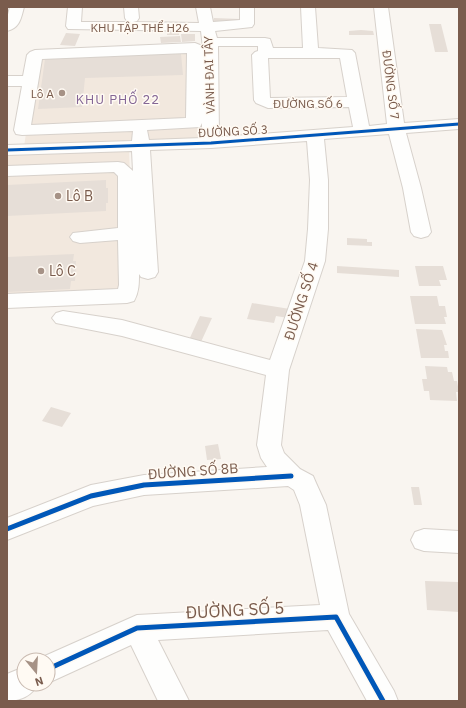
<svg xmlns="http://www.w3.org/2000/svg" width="466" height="708" font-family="'IBM Plex Sans',sans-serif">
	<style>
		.residential { fill: #f2e8de }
		.building { fill: #e6ded7 }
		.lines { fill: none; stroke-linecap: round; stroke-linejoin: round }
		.minor-casing { stroke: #d7d1cb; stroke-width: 2 }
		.minor { fill: #fefefd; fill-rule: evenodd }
		.cycleway-far1-casing { stroke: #fffaf3; stroke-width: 5 }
		.cycleway-casing { stroke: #fffaf3; stroke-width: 8 }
		.cycleway-far1 { stroke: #0057b8; stroke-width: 3 }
		.cycleway { stroke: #0057b8; stroke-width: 5 }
		.poi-dot { fill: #a69286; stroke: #fffaf3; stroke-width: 1.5 }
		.labels { text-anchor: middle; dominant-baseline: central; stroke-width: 3; stroke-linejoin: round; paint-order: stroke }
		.far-street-label { font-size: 12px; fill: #7a5c4d; stroke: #fffaf3 }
		.far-poi-label { font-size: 12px; fill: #7a5c4d; stroke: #fffaf3; text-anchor: end }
		.far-neighbourhood-label { font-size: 13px; letter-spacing: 1px; fill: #846695; stroke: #fffaf3 }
		.poi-label { font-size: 14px; fill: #7a5c4d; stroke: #fffaf3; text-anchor: start }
		.street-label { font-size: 14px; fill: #7a5c4d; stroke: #fffaf3 }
		.near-street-label { font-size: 17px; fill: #7a5c4d; stroke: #fffaf3 }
	</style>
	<rect width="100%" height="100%" fill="#f9f5f0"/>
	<path class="residential" d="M183,48L196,54L202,140L129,145L132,244L131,298L7,303V155L23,154L37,56Z"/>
	<path class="building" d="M214,18L240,19V24L213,23Z
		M429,24H441L448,52H435Z
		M361,30L373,31L374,35H349V31Z
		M167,32H179V35H167Z
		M66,33L80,34L75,46L60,45Z
		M181,34H195V41L182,42Z
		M180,36L181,42L161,43L160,37Z
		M181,54L183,75L85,78L82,107L38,109L45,59Z
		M106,180V188H108V203H106V211L7,216V185Z
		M347,238L367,239V242H372V246L347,245Z
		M74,254L73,261H76L75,281H71L70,289L7,292V257Z
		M337,266L399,270V277L337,273Z
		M415,266H443L447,280H439L441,286H419Z
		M410,296H437L439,306H445L447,317H444L446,324H415Z
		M252,303L290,309L288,318L276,316L274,323L247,319Z
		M200,316L212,318L200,344L188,342Z
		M416,329L442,330L447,345H444L445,351H448L449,358H421Z
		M425,366L447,367L448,372H452L454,381H457L459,392H456L457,401L430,400L429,391H424L422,379H427Z
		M51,407L71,413L62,427L42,421Z
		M218,444L221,459L207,460L205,446Z
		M411,487H419L422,505H414Z
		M425,581L458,582L459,612L427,610Z"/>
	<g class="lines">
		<g class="minor-casing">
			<path id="minor" d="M10,7H24C21,18 20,28 7,31V18Z
				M68,7H82L81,22H131L127,21L125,18L124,7H138L139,18L137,21L133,22L199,23L196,7H210L213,22L240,20V7H254V24L252,27L215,31L217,38H265L270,39L273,48H303L301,7H315L318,48L352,50L355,53L369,126L387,124L374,7H388L404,123L459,119V129L406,133L421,188L431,232L428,236L421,238L414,236L411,232L403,188L389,134L324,139L328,180V229L325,261L289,370L281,445L284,453L300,469L313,476L316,483L326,505L349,614L394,691L398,701H367L328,630L158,640L189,701H158L131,645L48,683V660L38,659L137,615L320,605L300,505L294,490L288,486L144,495L93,506L7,540V518L91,485L144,475L267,467L261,458L257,445L266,375L122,336L56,323L52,318L56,313L63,311L122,320L270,360L305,261L308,229L310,180L307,141L211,148L150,150L158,272L155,277L148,279L141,277L139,274C139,283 139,292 134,301L127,303L7,308V294L118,289L119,285L118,240L80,243L73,241L70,237L73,233L118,228V176L114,172L7,176V166L118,162L124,163L133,171L132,151L7,155V145L132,141L133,131L22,135L16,134L14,130L22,86H7V76H23L27,55L30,52L35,50L195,43L200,45L203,48L201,31L68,29L66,26ZM218,46H258V51L255,52L252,55L254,100L256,103L268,108L349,107L353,127L219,137ZM187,53L186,118L31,125L42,59ZM268,58H340L347,97L270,98ZM202,73V138L149,140L147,130L200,127L202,123Z
				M424,529L459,531V553L424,551L415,548L411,540L415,532Z
				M24,667V684H37C33,696 19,701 7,701V674Z"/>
		</g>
		<use href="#minor" class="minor"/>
		<g class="cycleway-far1-casing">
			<path id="cycleway-far1" d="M7,150L211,143L459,124"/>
		</g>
		<g class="cycleway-casing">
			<path id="cycleway" d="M7,529L91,496L144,485L291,476
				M48,669L137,628L336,617L383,701"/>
		</g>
		<use href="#cycleway-far1" class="cycleway-far1"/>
		<use href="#cycleway" class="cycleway"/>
	</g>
	<g class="poi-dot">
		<circle cx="62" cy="93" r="4"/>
		<circle cx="58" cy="196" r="4"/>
		<circle cx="41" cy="271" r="4"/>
	</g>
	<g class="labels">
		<g class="far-street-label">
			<text x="140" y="27">KHU TẬP THỂ H26</text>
			<text transform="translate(209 75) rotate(-92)">VÀNH ĐAI TÂY</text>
			<text transform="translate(391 85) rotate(83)">ĐƯỜNG SỐ 7</text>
			<text x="308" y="103">ĐƯỜNG SỐ 6</text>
			<text transform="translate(233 131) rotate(-3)">ĐƯỜNG SỐ 3</text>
		</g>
		<g class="far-poi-label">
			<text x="54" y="93">Lô A</text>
		</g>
		<g class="far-neighbourhood-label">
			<text x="118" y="99">KHU PHỐ 22</text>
		</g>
		<g class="poi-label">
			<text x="66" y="196">Lô B</text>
			<text x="49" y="271">Lô C</text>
		</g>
		<g class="street-label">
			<text transform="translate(301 301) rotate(-72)">ĐƯỜNG SỐ 4</text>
			<text transform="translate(193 471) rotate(-4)">ĐƯỜNG SỐ 8B</text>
		</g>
		<g class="near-street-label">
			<text transform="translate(235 610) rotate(-3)">ĐƯỜNG SỐ 5</text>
		</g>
	</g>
	<rect width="466" height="708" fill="none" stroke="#7a5c4d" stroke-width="16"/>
	<g transform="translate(36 672) rotate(162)"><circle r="19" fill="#fffaf3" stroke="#cabbb1"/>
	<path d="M0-3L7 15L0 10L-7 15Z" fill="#a69286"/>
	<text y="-6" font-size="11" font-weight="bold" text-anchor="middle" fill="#7a5c4d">N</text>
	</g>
</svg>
